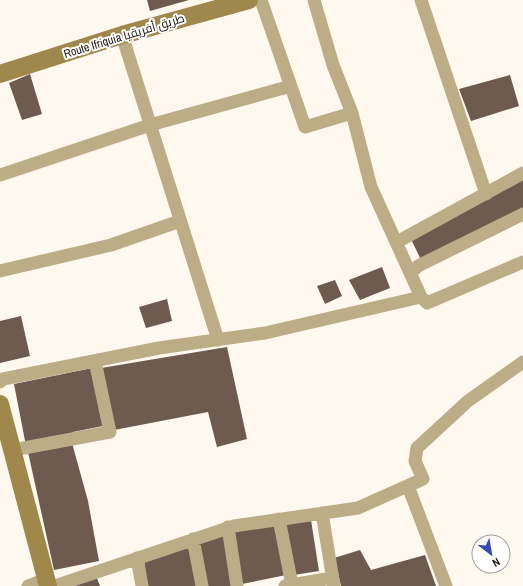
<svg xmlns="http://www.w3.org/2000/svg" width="523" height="586" font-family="'Archivo Narrow',Cairo,sans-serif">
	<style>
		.building { fill: #6e5a4f }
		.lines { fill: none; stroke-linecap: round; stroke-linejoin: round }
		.street { stroke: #bdad87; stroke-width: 13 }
		.secondary { stroke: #a0884c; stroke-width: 18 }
		.labels { text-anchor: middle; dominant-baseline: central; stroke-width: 4; stroke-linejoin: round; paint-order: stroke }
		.street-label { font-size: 12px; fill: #1b160e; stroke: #fff }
	</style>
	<rect width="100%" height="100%" fill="#fef8ef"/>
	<path class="building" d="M147,0H189L150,11Z
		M30,74L42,114L22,120L9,83Z
		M510,75L519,106L471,121L459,89Z
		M523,179V211L422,262L410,237Z
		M382,267L390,288L360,300L349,280Z
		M335,280L342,296L325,304L317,286Z
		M167,299L172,321L146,328L139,307Z
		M21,316L30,356L0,363V321Z
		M227,347L247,439L217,447L208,412L114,430L101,368Z
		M92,368L103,426L73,432V436L26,446L14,384Z
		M72,443L88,501L99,561L54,570L28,452Z
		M311,520L319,571L294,575L284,525Z
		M277,525L286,575L242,584L234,531Z
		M227,532L236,586H204L197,543Z
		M191,545L199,586H147L144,559Z
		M360,550L371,570L425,555L436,586H341L334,558Z
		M95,573L100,586H56Z"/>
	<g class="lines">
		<path class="street" d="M261,0L305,127L352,113
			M314,0L333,65L352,113L371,187L421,297
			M421,0L486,194
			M122,35L218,340
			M0,175L150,125L291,86
			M397,242L523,173
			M0,271L111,245L180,221
			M411,273L418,266L523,214
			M0,382L3,379L159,348L265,333L421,297L427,303L523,262
			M13,450L110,432L95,361
			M408,486L446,586
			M322,513L334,586
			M279,519L292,585
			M228,527L237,586
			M193,539L202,586
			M137,558L142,586
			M28,586L46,579
			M55,586L234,526L358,508L423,479L415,461L417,448L468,401L523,362
			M285,586L332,578"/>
		<path class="secondary" d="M0,74L122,35L249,0
			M0,404L48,586"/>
	</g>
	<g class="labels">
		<g class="street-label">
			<text transform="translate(124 36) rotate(-17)">Route Ifriquia طريق أفريقيا</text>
		</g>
	</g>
	<g transform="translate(491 554) rotate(149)"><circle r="19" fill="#ffffff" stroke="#a4a29f"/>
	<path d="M0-3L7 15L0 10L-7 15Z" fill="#3449ba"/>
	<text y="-6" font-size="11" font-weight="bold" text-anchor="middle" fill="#1b160e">N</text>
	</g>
</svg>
